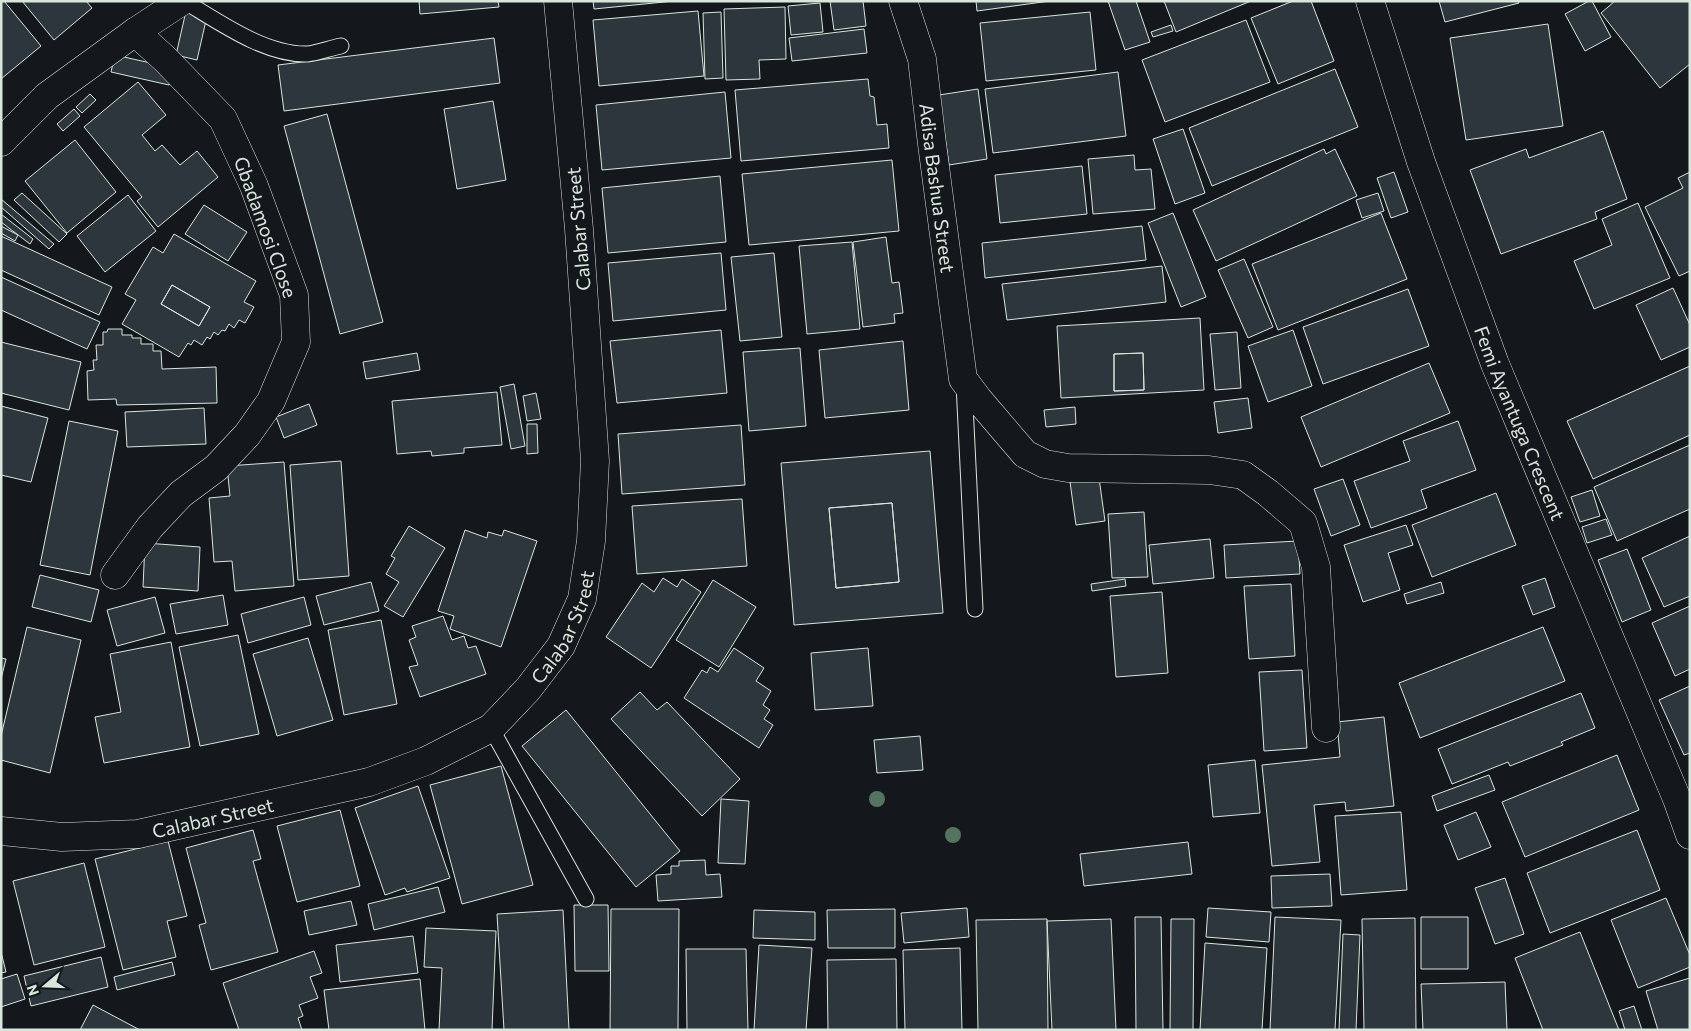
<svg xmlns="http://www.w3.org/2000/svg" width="1691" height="1031" font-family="Commissioner,sans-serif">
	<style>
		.building { fill: #2c363c; stroke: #d8e6dc; fill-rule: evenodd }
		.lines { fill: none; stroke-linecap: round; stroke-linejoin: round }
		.service-casing { stroke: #d8e6dc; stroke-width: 17 }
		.minor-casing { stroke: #d8e6dc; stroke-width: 29 }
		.service { stroke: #14181c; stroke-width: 15 }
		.minor { stroke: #14181c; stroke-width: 28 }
		.tree { fill: #55745f }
		.labels { text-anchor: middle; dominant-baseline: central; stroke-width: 4; stroke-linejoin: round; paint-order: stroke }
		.street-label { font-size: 19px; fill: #d8e6dc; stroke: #14181c }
	</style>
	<rect width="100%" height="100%" fill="#14181c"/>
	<path class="building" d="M1,1H4L41,46L1,79Z
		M22,1H86L92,8L54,40Z
		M419,1H498L499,7L420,14Z
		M593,1H674L594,9Z
		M830,1H863L866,26L834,30Z
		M976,1H1050L977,11Z
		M1108,1H1136L1150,42L1125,50Z
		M1164,1H1251L1176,32Z
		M1293,1H1311L1334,61L1278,84L1251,18Z
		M1439,1H1518L1519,3L1445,22Z
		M1589,1H1592L1611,37L1585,51L1565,14Z
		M1615,1H1690V64L1660,88L1601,13Z
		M820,3L823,32L791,35L788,6Z
		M785,7L786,59L759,60L760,79L726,80L724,9Z
		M186,11L207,16L197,60L176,55Z
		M698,11L704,76L599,86L593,20Z
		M721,12L723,78L705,79L703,13Z
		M1090,12L1096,70L986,81L980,23Z
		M1246,20L1270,82L1165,122L1142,60Z
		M1548,24L1563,126L1466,140L1450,38Z
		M1171,25L1173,31L1153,37L1151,32Z
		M864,29L867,53L792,61L789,38Z
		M494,38L500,83L284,111L278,65Z
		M115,55L173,68L169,85L111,72Z
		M1335,69L1358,127L1212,186L1189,128Z
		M1118,72L1126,136L993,153L985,89Z
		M868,79L870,96L874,97L877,125L887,124L889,148L741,161L735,90Z
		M138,82L166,115L142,135L155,151L162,145L180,165L197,151L218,177L158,227L137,201L142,197L84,127Z
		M978,89L987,159L949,165L939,95Z
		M725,92L731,158L602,170L596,105Z
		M90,94L96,100L82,113L76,107Z
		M493,101L506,180L457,189L444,109Z
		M74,109L80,116L63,131L57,124Z
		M327,114L383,322L340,334L284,126Z
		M1183,129L1205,193L1175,204L1153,139Z
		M1603,131L1627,199L1595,212L1597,219L1501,254L1470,170L1526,149L1529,158Z
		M75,140L116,192L67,233L25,181Z
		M1324,149L1326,154L1335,149L1357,196L1216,261L1193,210Z
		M1134,155L1135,170L1151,169L1155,209L1093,214L1088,159Z
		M892,160L899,231L749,245L742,174Z
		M1082,166L1087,214L1000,223L995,175Z
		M1394,172L1408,212L1391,218L1377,178Z
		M1690,172V271L1679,276L1645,207L1683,188L1678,178Z
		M720,176L726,242L608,253L602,188Z
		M22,193L67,234L59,242L14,200Z
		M1378,193L1384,211L1362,218L1356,200Z
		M128,195L156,231L105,272L77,236Z
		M1,199L54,244L49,249L1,207Z
		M1638,203L1670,278L1594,309L1574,261L1612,245L1602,219Z
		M204,205L247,232L228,261L185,234Z
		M1173,213L1206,297L1181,307L1148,223Z
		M1381,213L1407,279L1278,330L1252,264Z
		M1,214L33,239L30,244L1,222Z
		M1,226L18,235L15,241L1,233Z
		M1142,226L1146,260L985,278L982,243Z
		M174,234L256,281L244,302L254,307L245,323L239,320L234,328L229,324L225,331L222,330L218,335L214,332L210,339L207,337L202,345L194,340L191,345L188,343L179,357L122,324L136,300L125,294L153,247L163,253ZM172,285L210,307L199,326L161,304Z
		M1,236L112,287L99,315L1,270Z
		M886,237L892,283L899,282L903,313L894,314L895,323L863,327L853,242Z
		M852,242L860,329L807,334L799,246Z
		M721,253L726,310L613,321L608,263Z
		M774,253L782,337L740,341L731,257Z
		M1244,259L1273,327L1248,338L1218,270Z
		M1162,266L1166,302L1007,320L1002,284Z
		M1,277L100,322L87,349L1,310Z
		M172,285L210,307L199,326L161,304Z
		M1673,288L1690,325V347L1661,360L1636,305Z
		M1408,289L1429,346L1323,384L1303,327Z
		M1200,318L1204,390L1061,398L1057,326ZM1143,353L1144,390L1114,391V354Z
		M108,329H122V335H132V338H141V344H153V351H161L162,369L216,367L217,403L117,405L116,399L88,400L87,371L94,370L93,360H97L96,345H103V332H107Z
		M721,330L727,393L617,403L610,341Z
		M1293,330L1312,386L1268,402L1248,346Z
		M1237,332L1241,388L1215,390L1210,334Z
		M903,341L909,410L825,418L819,350Z
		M1,342L81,362L69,410L1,393Z
		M800,348L806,426L749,431L743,352Z
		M417,353L420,370L366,379L363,362Z
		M1143,353L1144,390L1114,391V354Z
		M1429,363L1450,413L1321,467L1301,417Z
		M1690,366V435L1593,479L1567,421Z
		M514,384L525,446L511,449L500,387Z
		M497,392L502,445L464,448V453L432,456L431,451L397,454L392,401Z
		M536,393L541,419L527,421L523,396Z
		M1248,398L1252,428L1218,433L1214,402Z
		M309,404L317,425L284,438L276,417Z
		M1,406L48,418L31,482L1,475Z
		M1075,407L1076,424L1046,427L1044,410Z
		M204,408L206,444L127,447L125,412Z
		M69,421L118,431L90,575L40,565Z
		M1458,421L1476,470L1421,490L1427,508L1371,528L1354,481L1410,461L1403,441Z
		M527,424H537L538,453L527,454Z
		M741,425L745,485L622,494L618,434Z
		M1690,445V509L1617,541L1594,487Z
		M930,451L943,613L794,625L781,463ZM892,503L899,582L836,588L829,508Z
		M341,461L349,576L298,580L290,465Z
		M284,462L294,586L235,591L232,561L214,562L209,498L230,496L227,466Z
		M1099,478L1105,521L1076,525L1070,482Z
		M1343,479L1360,525L1331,536L1314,489Z
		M1592,490L1600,516L1580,522L1571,497Z
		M1496,493L1516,545L1432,577L1412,525Z
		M742,499L747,566L637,574L632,506Z
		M892,503L899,582L836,588L829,508Z
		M1144,512L1148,577L1112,578L1108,514Z
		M1606,519L1612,535L1587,543L1582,527Z
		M1406,525L1413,545L1388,553L1400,590L1363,602L1344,545Z
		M409,526L445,548L403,617L384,606L399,582L386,574L395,558L391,556Z
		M465,530L487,538L488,532L502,536L504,530L537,541L501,647L450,629L454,616L438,611Z
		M1690,536V596L1664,607L1642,558Z
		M1210,539L1214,578L1153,584L1149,545Z
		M1298,541L1300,574L1226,578L1224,545Z
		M145,543L200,547L198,591L143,587Z
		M1627,549L1651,610L1622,622L1598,560Z
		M40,575L99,590L91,622L32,607Z
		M663,578L677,587L682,579L701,592L651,668L606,637L642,583L654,592Z
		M1545,578L1555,607L1533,615L1522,586Z
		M1125,579L1126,586L1092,591L1091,584Z
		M713,580L756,607L719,667L676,640Z
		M371,582L379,611L324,625L316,596Z
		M1441,582L1444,593L1407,604L1404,594Z
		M1291,584L1295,656L1249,659L1244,586Z
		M1162,592L1168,673L1116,677L1110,596Z
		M223,595L228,625L176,634L170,604Z
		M155,597L165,633L117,646L107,610Z
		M304,597L311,625L248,643L241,614Z
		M1690,606V669L1675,676L1652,623Z
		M443,616L452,640L464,636L468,648L476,646L486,674L420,697L409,667L418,665L409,640L416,637L412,626Z
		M381,620L397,704L344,715L328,630Z
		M27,627L81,640L50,773L1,760V736Z
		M1543,627L1565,681L1420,738L1399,683Z
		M238,635L259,734L200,746L179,647Z
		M308,638L333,720L277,736L253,654Z
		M171,642L190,747L104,763L95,717L121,712L110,654Z
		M734,648L764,668L756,681L771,691L763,705L770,710L764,719L773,725L759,748L684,698L702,670L707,673L710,667L718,672Z
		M868,648L873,706L815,710L811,653Z
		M1,658L6,659L1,679Z
		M1302,670L1307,748L1264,751L1259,672Z
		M1690,686V753L1684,755L1659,700Z
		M640,692L657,710L667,702L740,779L702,816L611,719Z
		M1581,693L1595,728L1561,742L1563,745L1510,766L1508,762L1452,784L1438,749Z
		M566,710L680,851L636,887L522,746Z
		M1384,717L1394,806L1346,811L1345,802L1314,805L1320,862L1272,866L1262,765L1340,757L1337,722Z
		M920,736L923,770L877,773L874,740Z
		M1617,755L1639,810L1525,857L1502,802Z
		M1255,760L1260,813L1213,817L1208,765Z
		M501,766L533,885L462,904L430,785Z
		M1489,775L1495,790L1437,811L1432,796Z
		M418,786L450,878L407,892L405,888L385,895L355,808Z
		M721,799L749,801L745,864L718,863Z
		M340,810L360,886L297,902L277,826Z
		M1401,812L1407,890L1341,895L1335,816Z
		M1476,812L1491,847L1458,860L1444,825Z
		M253,830L261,859L253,861L278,952L211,970L199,925L206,923L186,848Z
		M1637,830L1660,890L1550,933L1527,873Z
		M168,841L187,916L167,921L176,957L123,970L95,859Z
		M1188,842L1192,874L1084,886L1080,854Z
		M705,860L706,875L720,874L722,897L658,901L656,875L671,874V866H679V861Z
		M84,863L105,947L34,965L13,881Z
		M1330,874L1332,906L1272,908L1271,876Z
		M1505,878L1524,934L1495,944L1475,888Z
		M438,887L445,912L374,930L368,904Z
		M1666,898L1690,955V967L1638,988L1611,920Z
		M351,901L357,925L309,935L304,911Z
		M574,905H608L609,971H575Z
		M967,908L969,937L904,943L901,913Z
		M1208,908L1271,912L1269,942L1206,937Z
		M611,909H679L678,1030H610Z
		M895,909V948H828L827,910Z
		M563,910L569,1030H504L497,914Z
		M754,910L815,912V940L753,938Z
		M1135,917H1161L1163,1030H1136Z
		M1275,917L1341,920L1335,1030H1270Z
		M1421,917H1468V969H1421Z
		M1415,918L1416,1030H1364L1362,919Z
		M1047,919L1048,1030H978L976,920Z
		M1111,919L1116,1030H1052L1047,921Z
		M1171,919H1194L1193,1030H1170Z
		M426,928L496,931L492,1030H439L442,968L424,967Z
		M1580,932L1619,1030H1543L1515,958Z
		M1343,934L1360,935L1356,1030H1339Z
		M413,936L418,973L340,982L336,945Z
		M1205,943L1267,948L1262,1030H1200Z
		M759,945L812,948L806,1030H754Z
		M960,948L962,1030H905L903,950Z
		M686,949H746L748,1030H687Z
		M314,951L322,973L310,977L318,998L299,1005L303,1016L298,1018L302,1030H239L223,983Z
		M1,952L6,972L1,973Z
		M101,957L108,987L31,1006L24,976Z
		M896,959L897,1030H828L827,960Z
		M172,962L175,975L117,990L114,977Z
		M17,974L25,999L1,1007V979Z
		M1690,978V1030H1658L1646,991Z
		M420,979L425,1030H329L324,990Z
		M1505,982L1507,1030H1423L1421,984Z
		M93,1005L140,1030H80Z
		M1634,1006L1642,1030H1625L1619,1011Z"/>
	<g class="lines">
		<g class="service-casing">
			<path id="service" d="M184,1C219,22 265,55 307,54C318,53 330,48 341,46
				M964,384L975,609
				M491,728L586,899"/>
		</g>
		<g class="minor-casing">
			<g id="minor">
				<path id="s1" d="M903,1L922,59L932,144L963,379L978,399L1025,454L1045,464L1068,468L1209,470L1243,475L1268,493L1303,523L1316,567L1326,728"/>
				<path id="s2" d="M1370,1L1421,162L1495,364L1677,799L1690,835"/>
				<path d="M1,142L47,96L135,32L182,1"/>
				<path d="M115,575L150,527L181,494L216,468L247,435L271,401L296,342L294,295L254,186L223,119L165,59L135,32"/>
				<path id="s3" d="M1,831L62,837L138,834L369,782L426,761L491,728L528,689L561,646L582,599L591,541L595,461L579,229L558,1"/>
			</g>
		</g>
		<use href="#service" class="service"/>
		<use href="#minor" class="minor"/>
	</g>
	<g class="tree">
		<circle cx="877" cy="799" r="8"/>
		<circle cx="953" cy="835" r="8"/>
	</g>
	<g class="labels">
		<g class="street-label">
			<text stroke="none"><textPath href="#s1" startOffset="191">Adisa Bashua Street</textPath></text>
			<text transform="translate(266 227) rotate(70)">Gbadamosi Close</text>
			<text transform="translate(578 229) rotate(-95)">Calabar Street</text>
			<text stroke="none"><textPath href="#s2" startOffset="448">Femi Ayantuga Crescent</textPath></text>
			<text stroke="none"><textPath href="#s3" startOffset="634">Calabar Street</textPath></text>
			<text stroke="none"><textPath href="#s3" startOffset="214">Calabar Street</textPath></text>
		</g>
	</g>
	<rect width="1691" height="1031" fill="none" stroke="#d8e6dc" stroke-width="5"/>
	<g transform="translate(45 986) rotate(251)" stroke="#14181c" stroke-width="4" paint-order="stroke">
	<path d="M0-4L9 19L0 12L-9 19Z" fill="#d8e6dc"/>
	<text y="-8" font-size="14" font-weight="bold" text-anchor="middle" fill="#d8e6dc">N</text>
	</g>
</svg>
